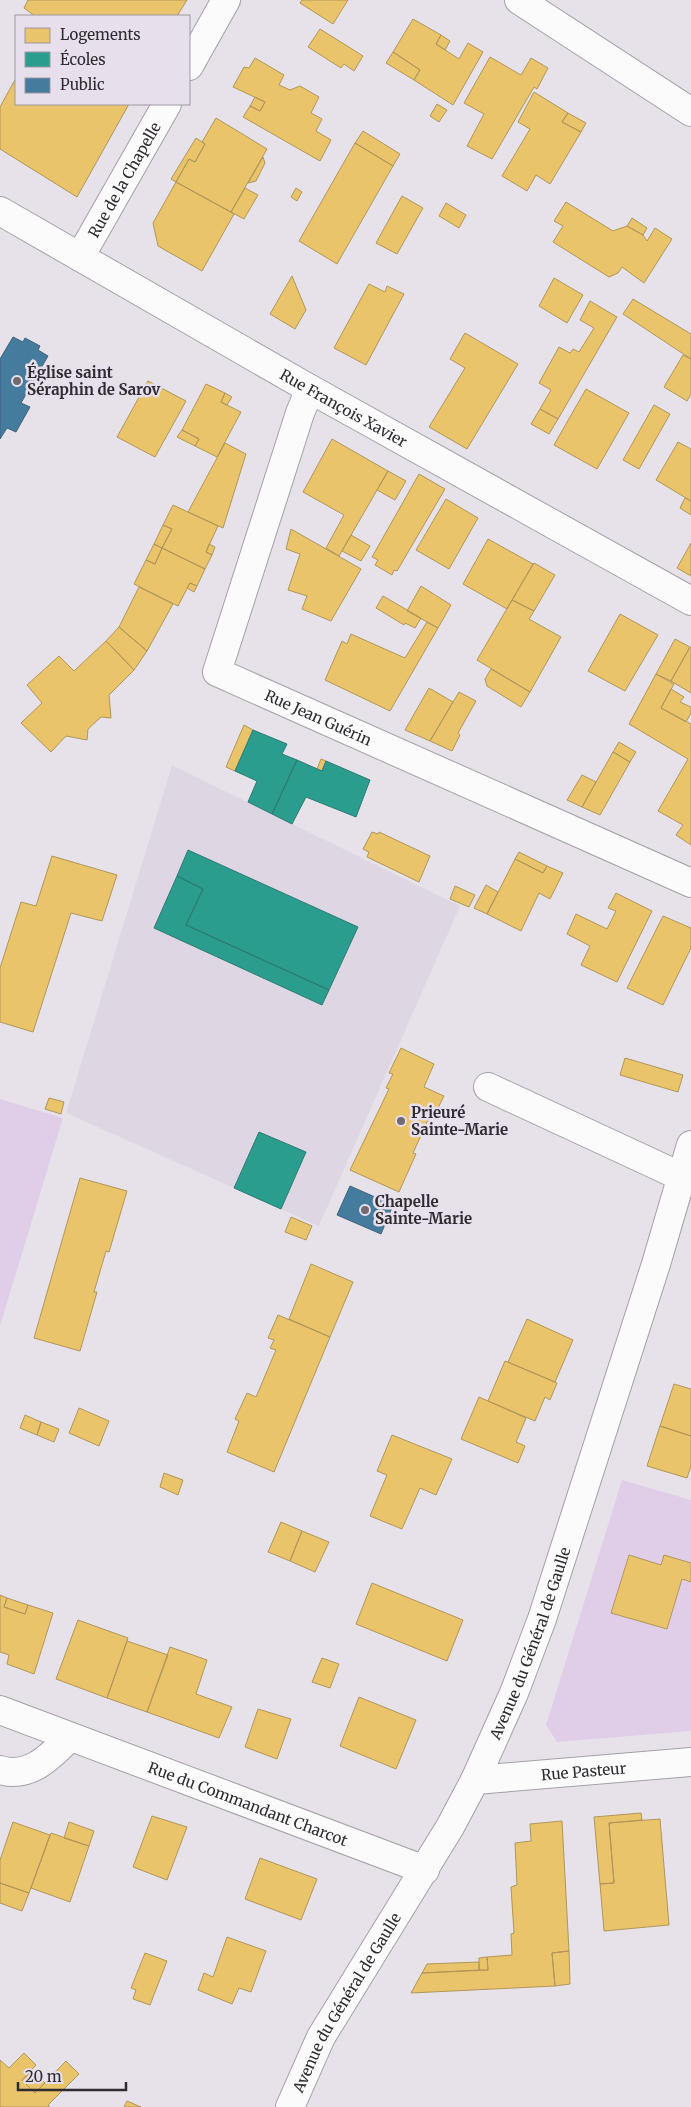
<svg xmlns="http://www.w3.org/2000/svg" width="691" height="2107" font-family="Merriweather,serif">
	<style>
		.built { fill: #dfd6e4 }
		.green { fill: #e0cee8 }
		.homes { fill: #e9c46a; stroke: #b19659 }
		.schools { fill: #2a9d8f; stroke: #2c7b72 }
		.public { fill: #457b9d; stroke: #3e637c }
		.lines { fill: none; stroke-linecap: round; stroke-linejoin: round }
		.minor-casing { stroke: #a4a0a6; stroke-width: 30 }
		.major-casing { stroke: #a4a0a6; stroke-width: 30 }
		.minor { stroke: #fbfbfc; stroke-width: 28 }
		.major { stroke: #fbfbfc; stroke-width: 28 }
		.poi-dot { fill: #6f6b71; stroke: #e8dfed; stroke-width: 2 }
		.labels { text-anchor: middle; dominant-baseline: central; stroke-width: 5; stroke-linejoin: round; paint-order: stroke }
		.street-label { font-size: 15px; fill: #2f2b30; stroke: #e8dfed }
		.poi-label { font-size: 15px; font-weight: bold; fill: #2f2b30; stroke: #e8dfed; text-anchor: start }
	</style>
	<rect width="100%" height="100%" fill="#e7e2ea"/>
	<path class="built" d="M172,765L460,906L319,1226L66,1113Z"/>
	<path class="green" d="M0,1099L63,1118L0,1326Z
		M622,1480L691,1500V1731L557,1742L546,1725Z"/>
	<path class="homes" d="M28,0H187L177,16H35L24,8Z
		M302,0H348L333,24L300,3Z
		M413,19L441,35L436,44L459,59L468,43L483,52L453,105L414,80L420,70L393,52Z
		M320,29L363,56L354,71L344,64L341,68L308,47Z
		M441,35L450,41L445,50L436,44Z
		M393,52L420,70L414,80L386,63Z
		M490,57L521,75L531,58L548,68L537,89L534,87L492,159L467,146L484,114L464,103Z
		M255,58L284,75L279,85L290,90L300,86L319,97L311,113L322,119L316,131L331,140L320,161L243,117L250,106L260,111L265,102L233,87L244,67L249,68Z
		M16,78V104H129L77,197L0,149V107Z
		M534,92L568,113L562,122L581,132L550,184L536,175L527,191L502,176L530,129L518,122Z
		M255,97L265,102L260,111L250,106Z
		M437,104L447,110L439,122L430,116Z
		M568,113L586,123L581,132L562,122Z
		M216,118L267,149L231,212L176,182L189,159L195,162L205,144L202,142Z
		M363,131L400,154L393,166L355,143Z
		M196,138L205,144L195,162L189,159L176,182L171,179Z
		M355,143L393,166L337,264L299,241Z
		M263,157L265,163L256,181L248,183Z
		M176,182L234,214L202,271L158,246L153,223Z
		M245,188L258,195L244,219L231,212Z
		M296,188L302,192L297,201L291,197Z
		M402,196L423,208L397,254L376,243Z
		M566,202L613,231L627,226L643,235L647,241L655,228L672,239L644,283L622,267L618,273L609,277L553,242L563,226L554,221Z
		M446,203L466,215L459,228L439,216Z
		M632,218L647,228L643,235L627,226Z
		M292,276L306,310L295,329L270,314Z
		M554,278L583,295L567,323L539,306Z
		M369,284L385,292L387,286L404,294L366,365L334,348Z
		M633,299L691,334V359L623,314Z
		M590,301L617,317L558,419L540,409L551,390L539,383L559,347L570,353L573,349L579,352L594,328L580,320Z
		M465,333L518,364L467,449L429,427L465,368L450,359Z
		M683,355L691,359V394L687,401L664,387Z
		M148,381L186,401L155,457L117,437Z
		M206,384L225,393L221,402L241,412L217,457L195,446L199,439L182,430Z
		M586,389L629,413L597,469L554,445Z
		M225,393L232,397L227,405L221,402Z
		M654,405L670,414L639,469L623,460Z
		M540,409L558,419L549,434L531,424Z
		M182,430L199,439L195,446L177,437Z
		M332,439L388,471L339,556L326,548L344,515L303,492Z
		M678,442L691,449V501L656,480Z
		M225,443L246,454L223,528L188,512Z
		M388,471L406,481L395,500L377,490Z
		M419,474L445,489L397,571L394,570L392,575L375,565L378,560L372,557Z
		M685,498L691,501V515L680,508Z
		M446,499L478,518L449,569L416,550Z
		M173,505L218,526L206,552L212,555L205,569L162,548L172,529L163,525Z
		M163,525L172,529L162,548L154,544Z
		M291,529L361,569L331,621L302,609L307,596L288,590L300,554L286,549Z
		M351,535L370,546L361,561L342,551Z
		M488,539L533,564L507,609L463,584Z
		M691,543V576L677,568Z
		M154,544L162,548L155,564L146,560Z
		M209,544L215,547L212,555L206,552Z
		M162,548L205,569L197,586L190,583L178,606L134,584L146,560L155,564Z
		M534,563L555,575L534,611L512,600Z
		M190,583L197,586L194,592L187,588Z
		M421,586L451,605L438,628L407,611Z
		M139,587L173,604L147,651L119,627Z
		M383,596L421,618L415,628L405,623L404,625L376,608Z
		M512,600L534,611L529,619L561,637L530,692L477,660Z
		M620,614L658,635L625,691L588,671Z
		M427,622L438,628L390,711L325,680L342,641L347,644L351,634L405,658Z
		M119,627L147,651L134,670L106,641Z
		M675,639L690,647L671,681L656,674Z
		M106,641L134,670L109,695L111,718L101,717L88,729L87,740L66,736L51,752L21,723L42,703L27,685L59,656L74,671Z
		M690,647L691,648V693L671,681Z
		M491,669L530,692L521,707L487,686L485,679Z
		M656,674L674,684L661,708L691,724V845L676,835L683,825L658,811L688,759L629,724Z
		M429,688L453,702L430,741L405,730Z
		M671,689L684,697L680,702L691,707V713L686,722L661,708Z
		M459,692L476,701L458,733L460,735L452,751L430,741Z
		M244,725L253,730L235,771L226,767Z
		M619,742L636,752L630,762L613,752Z
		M613,752L630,762L600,815L582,807Z
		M321,759L326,761L322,771L317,769Z
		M582,775L596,782L582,807L567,800Z
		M372,832L378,834L379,832L430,856L419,882L367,857L369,852L363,849Z
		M519,852L547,866L543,873L515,859Z
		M52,856L117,875L102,921L71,913L33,1032L0,1022V968L21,902L36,906Z
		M515,859L543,873L547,866L563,873L550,899L539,893L521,931L487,914Z
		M486,885L498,892L487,914L474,908Z
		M455,886L475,895L469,907L450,899Z
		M616,893L652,911L617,982L581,965L590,946L567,934L576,914L607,929L616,911L608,908Z
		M663,916L691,928V948L663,1005L627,988Z
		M401,1048L434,1064L424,1087L444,1096L436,1112L432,1111L413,1153L416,1154L399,1192L350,1170L389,1089L386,1088L393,1074L389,1073Z
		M625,1058L683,1075L678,1092L620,1075Z
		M49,1098L64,1102L61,1114L45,1109Z
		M80,1178L127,1191L109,1252L106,1251L94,1292H97L80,1351L34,1338Z
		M291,1217L312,1226L306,1240L285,1232Z
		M311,1264L353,1282L330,1337L289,1319Z
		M278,1315L330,1337L274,1472L227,1452L239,1421L235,1419L247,1393L256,1397L276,1350L270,1348L274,1340L268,1338Z
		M527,1319L573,1340L555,1382L508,1362Z
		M505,1361L557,1383L550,1400L545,1397L535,1421L488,1401Z
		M674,1384L691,1389V1436L660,1426Z
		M479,1397L526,1418L516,1442L525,1446L518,1463L461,1439Z
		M79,1408L109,1421L99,1446L69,1433Z
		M25,1415L41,1422L37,1435L20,1428Z
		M41,1422L59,1429L54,1442L37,1435Z
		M660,1426L691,1436V1466L687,1478L647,1466Z
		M392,1435L452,1459L436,1495L420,1488L402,1529L370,1516L387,1475L377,1471Z
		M164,1473L183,1480L178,1495L160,1487Z
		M281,1522L302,1531L290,1561L268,1552Z
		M302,1531L329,1542L315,1572L290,1561Z
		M629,1555L661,1565L664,1555L691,1563V1582L682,1579L667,1629L611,1613Z
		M372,1583L463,1620L447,1661L356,1624Z
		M0,1595L7,1598L4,1607L25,1614L28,1605L53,1613L34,1674L7,1664L9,1655L0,1652Z
		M7,1598L28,1605L25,1614L4,1607Z
		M78,1620L128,1638L107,1698L56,1679Z
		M127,1641L168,1655L147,1712L107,1698Z
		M170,1647L207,1660L196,1694L232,1707L219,1738L147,1712Z
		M322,1658L339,1664L330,1688L312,1682Z
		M359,1697L416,1720L396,1769L340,1746Z
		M258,1709L291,1719L277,1759L245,1747Z
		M641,1813L642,1820L609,1823L614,1883L600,1884L594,1817Z
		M152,1816L187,1827L167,1880L133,1867Z
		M660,1819L669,1925L604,1931L600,1884L614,1883L609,1823Z
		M562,1821L569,1951L552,1953L555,1986L411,1993L422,1973L488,1970L487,1957L512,1955L511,1934L514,1933L511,1887L517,1885L515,1843L531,1841L530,1824Z
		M13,1822L50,1835L29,1893L0,1883V1860Z
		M69,1822L94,1831L89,1846L64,1838Z
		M51,1833L89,1846L70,1902L31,1888Z
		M260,1858L317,1879L301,1920L245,1899Z
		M0,1883L29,1893L22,1911L0,1903Z
		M227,1937L266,1951L251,1992L239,1988L232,2004L198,1990L204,1973L213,1977Z
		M569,1951L570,1984L555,1986L552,1953Z
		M145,1953L167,1961L150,2005L133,1999L136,1990L131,1988Z
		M487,1957L488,1970H479V1958Z
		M479,1962V1970L422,1973L427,1964Z
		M24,2053L36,2065L22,2080L35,2093L66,2061L79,2074L48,2105L50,2107H0V2060L9,2068Z
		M32,2071L45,2083L35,2093L22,2080Z
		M127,2101L141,2107H124Z"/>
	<path class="schools" d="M253,730L287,744L282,754L297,760L272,814L248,802L257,781L235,771Z
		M297,760L322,771L326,761L370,780L356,817L306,797L292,824L272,814Z
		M188,850L358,927L329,990L186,925L203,889L177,876Z
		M177,876L203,889L186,925L329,990L322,1005L154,928Z
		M259,1132L306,1152L281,1209L234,1188Z"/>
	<path class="public" d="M13,337L23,342L25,338L40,346L38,350L48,356L21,403L30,407L16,432L7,428L0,439V359Z
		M350,1186L393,1205L381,1234L337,1215Z"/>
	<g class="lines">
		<g class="minor-casing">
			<g id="minor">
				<path d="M519,0L691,112"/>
				<path d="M189,66L226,0"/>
				<path id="s1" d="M0,211L310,389L691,601"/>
				<path id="s2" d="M80,257L167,104"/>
				<path id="s3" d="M310,389L300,413L217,672L691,883"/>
				<path d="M488,1087L682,1177"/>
				<path id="s4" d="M0,1710L425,1870"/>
				<path d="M0,1770C30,1779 51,1756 70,1737"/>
				<path id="s5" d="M475,1780L691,1762"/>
			</g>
		</g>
		<g class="major-casing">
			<g id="major">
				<path id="s6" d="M290,2107L321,2037L450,1827L475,1780L514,1693L542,1619L656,1264L691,1145"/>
			</g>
		</g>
		<use href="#minor" class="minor"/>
		<use href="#major" class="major"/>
	</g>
	<g class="poi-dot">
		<circle cx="17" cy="381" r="5"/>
		<circle cx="401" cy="1121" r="5"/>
		<circle cx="365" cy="1210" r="5"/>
	</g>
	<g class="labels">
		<g class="street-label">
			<text stroke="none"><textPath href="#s2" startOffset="89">Rue de la Chapelle</textPath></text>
			<text stroke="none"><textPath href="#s1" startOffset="396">Rue François Xavier</textPath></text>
			<text stroke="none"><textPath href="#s3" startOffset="409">Rue Jean Guérin</textPath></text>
			<text stroke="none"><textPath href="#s6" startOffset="524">Avenue du Général de Gaulle</textPath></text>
			<text stroke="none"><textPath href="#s5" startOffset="109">Rue Pasteur</textPath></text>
			<text stroke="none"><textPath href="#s4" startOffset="265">Rue du Commandant Charcot</textPath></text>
			<text stroke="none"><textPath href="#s6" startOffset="119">Avenue du Général de Gaulle</textPath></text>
		</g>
		<g class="poi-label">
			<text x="27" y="372">Église saint<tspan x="27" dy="17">Séraphin de Sarov</tspan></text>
			<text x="411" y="1112">Prieuré<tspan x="411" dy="17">Sainte-Marie</tspan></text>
			<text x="375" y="1201">Chapelle<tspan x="375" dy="17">Sainte-Marie</tspan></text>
		</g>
	</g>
	<rect x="15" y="15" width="175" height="90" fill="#e8dfed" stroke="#9e97a1"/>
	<rect x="25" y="28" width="25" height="15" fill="#e9c46a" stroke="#9e97a1"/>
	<text x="60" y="40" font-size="15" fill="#2f2b30">Logements</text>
	<rect x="25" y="52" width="25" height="15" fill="#2a9d8f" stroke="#9e97a1"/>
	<text x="60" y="65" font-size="15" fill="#2f2b30">Écoles</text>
	<rect x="25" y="78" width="25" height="15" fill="#457b9d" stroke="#9e97a1"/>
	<text x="60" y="90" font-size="15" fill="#2f2b30">Public</text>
	<path d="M18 2082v8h108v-8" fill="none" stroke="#2f2b30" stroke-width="2.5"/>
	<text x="25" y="2082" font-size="15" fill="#2f2b30" stroke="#e8dfed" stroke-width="4" paint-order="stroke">20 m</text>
</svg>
